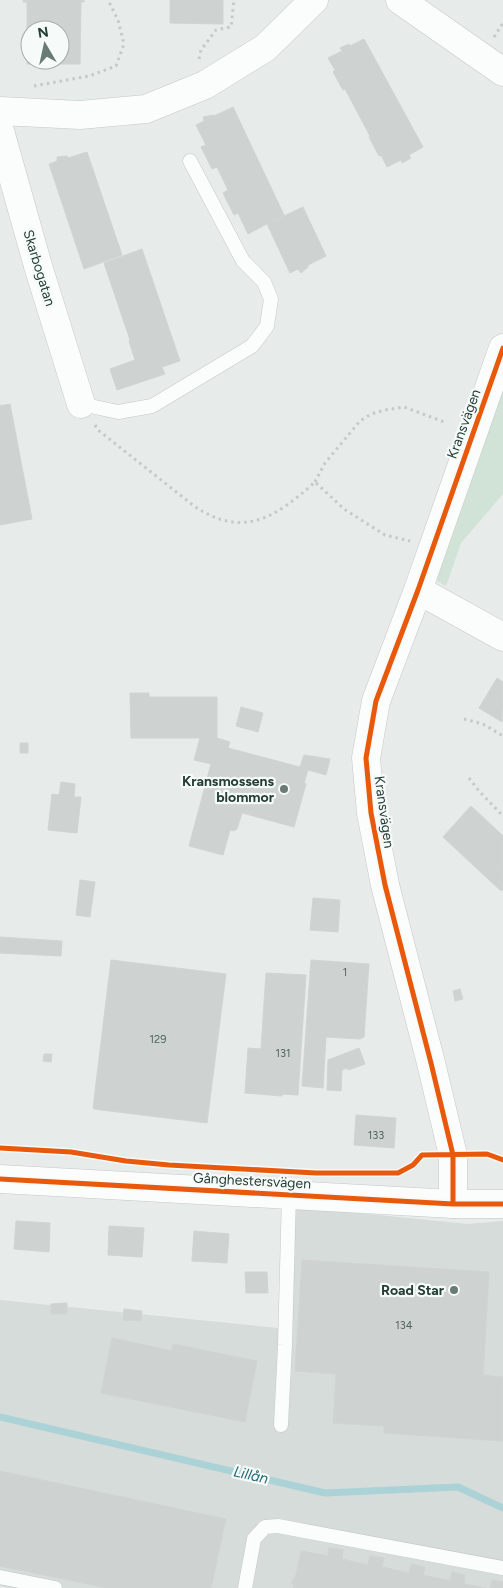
<svg xmlns="http://www.w3.org/2000/svg" width="503" height="1588" font-family="Figtree,sans-serif">
	<style>
		.built { fill: #d5dcd9 }
		.green { fill: #d1e3d6 }
		.lines { fill: none; stroke-linecap: round; stroke-linejoin: round }
		.stream { stroke: #abd2d7; stroke-width: 7 }
		.building { fill: #ced2d0; stroke: #d0d4d2; fill-rule: evenodd }
		.service-casing { stroke: #c4c8c6; stroke-width: 15 }
		.minor-casing { stroke: #c4c8c6; stroke-width: 29 }
		.tertiary-casing { stroke: #c4c8c6; stroke-width: 29 }
		.path { stroke: #c2cbc7; stroke-width: 3; stroke-dasharray: 2.5 4; stroke-linecap: butt }
		.service { stroke: #fbfcfc; stroke-width: 14 }
		.minor { stroke: #fbfcfc; stroke-width: 28 }
		.tertiary { stroke: #fbfcfc; stroke-width: 28 }
		.cycleway-casing { stroke: #f6faf8; stroke-width: 8 }
		.cycleway { stroke: #e8590c; stroke-width: 5 }
		.poi-dot { fill: #697b75; stroke: #f6faf8; stroke-width: 2 }
		.labels { text-anchor: middle; dominant-baseline: central; stroke-width: 4.5; stroke-linejoin: round; paint-order: stroke }
		.number-label { font-size: 11px; fill: #50645e }
		.street-label { font-size: 14px; fill: #253f37; stroke: #f6faf8 }
		.poi-label { font-size: 14px; font-weight: bold; fill: #253f37; stroke: #f6faf8; text-anchor: end }
		.water-label { font-size: 15px; font-style: italic; fill: #226d78; stroke: #f6faf8 }
	</style>
	<rect width="100%" height="100%" fill="#e7ebe9"/>
	<path class="built" d="M287,1206L468,1224L503,1221V1588H9L0,1586V1300L287,1329Z"/>
	<path class="green" d="M503,391V494L461,543L446,586L430,577Z"/>
	<g class="lines">
		<path class="stream" d="M0,1417L325,1493L458,1487L503,1508"/>
	</g>
	<path class="building" d="M23,0H84V2H81L80,64H27V2H23ZM30,30H60V60H30Z
		M170,0H223V24L170,23Z
		M364,39L423,147L409,155L411,158L402,163L401,160L387,167L381,155L379,156L369,137L370,136L345,89L343,90L333,72L335,70L328,58L342,51L340,48L349,44L350,46Z
		M233,107L284,215L248,234L238,213L234,215L223,193L228,190L217,167L212,169L201,147L206,145L196,125L204,121L203,117L214,115V116Z
		M87,152L122,255L84,269L49,164L57,161V157L67,156L68,158Z
		M303,207L326,256L308,265V267L301,273L298,269L290,273L267,224Z
		M142,249L180,361L162,367L165,374L117,390L110,369L135,360L129,341L130,340L104,263Z
		M0,404V406L10,404L32,519L0,525Z
		M497,678L503,682L502,722L479,708Z
		M130,693H149V697H217V738L230,742L228,748L300,767L304,755L330,759L326,775L308,770L304,783L306,784L294,827L242,813L237,829L234,831L230,830L223,855L189,846L211,764L194,760L200,738H131Z
		M241,707L263,713L258,732L236,726Z
		M20,743H28V753H20Z
		M61,782L75,784L74,797H81L77,833L48,830L52,794L59,795Z
		M471,806L486,820L458,851L443,837Z
		M486,820L500,833L472,864L458,851Z
		M500,833L503,836V860L487,878L472,864Z
		M503,860V889L501,891L487,878Z
		M80,880L95,882L90,917L76,915Z
		M313,898L340,900L338,932L310,930Z
		M0,937L62,941L61,956L0,953Z
		M111,960L226,974L207,1123L94,1109L93,1108Z
		M311,960L369,964L364,1037L360,1039L326,1037L323,1088L302,1086Z
		M266,973L306,975L298,1095L282,1094V1096L245,1093L248,1048L261,1049Z
		M460,989L463,999L455,1001L453,991Z
		M359,1048L365,1064L348,1070L347,1068L342,1070L341,1091L327,1090L328,1060Z
		M44,1054H52L51,1062L43,1061Z
		M356,1115L396,1118L394,1148L354,1145Z
		M16,1221L50,1223L49,1252L14,1249Z
		M109,1226L144,1228L142,1257L108,1255Z
		M194,1231L229,1234L227,1263L192,1261Z
		M302,1260L489,1272L483,1375L503,1377V1441L384,1433V1426L333,1423L336,1374L295,1371Z
		M245,1272H267L268,1293H246Z
		M67,1303V1314H51V1304Z
		M124,1309L142,1311L141,1321L123,1320Z
		M112,1338L172,1351L173,1344L257,1361L245,1422L101,1393Z
		M0,1471L226,1519L211,1588H107L0,1566Z
		M329,1548L343,1550L342,1559L368,1565L370,1556L384,1558L382,1567L409,1573L411,1564L425,1567L423,1575L450,1581L452,1572L465,1575L464,1584L486,1588H293L294,1585L291,1583L296,1575L301,1551L328,1556Z
		M492,1580L503,1582V1588H490Z"/>
	<g class="lines">
		<g class="service-casing">
			<path id="service" d="M81,404L118,412L152,406L252,346L267,326L271,299L264,282L243,261L190,161
				M281,1425L285,1345L289,1194
				M0,1577L55,1588
				M245,1588L254,1539L265,1527L278,1526L503,1568"/>
		</g>
		<g class="minor-casing">
			<path id="minor" d="M400,0L503,72
				M0,111L80,115L146,109L205,85L265,48L314,0
				M0,131L38,266L81,404
				M418,590L503,637
				M453,1204V1155L431,1063L385,885L371,813L366,758L376,701L418,590L503,348"/>
		</g>
		<g class="tertiary-casing">
			<path id="tertiary" d="M0,1179L453,1204H503"/>
		</g>
		<path class="path" d="M494,37L503,23
			M199,59L201,50L216,30L231,27L234,0
			M34,86L89,76L116,66L124,44L118,20L108,0
			M95,425L98,430L194,506C243,539 275,518 315,482L344,509L385,535L410,541
			M315,482L325,463L360,421L371,414L385,410L404,407L447,423
			M464,719L483,724L503,736
			M469,778L479,791L503,816"/>
		<use href="#service" class="service"/>
		<use href="#minor" class="minor"/>
		<use href="#tertiary" class="tertiary"/>
		<g class="cycleway-casing">
			<path id="cycleway" d="M0,1148L71,1152L126,1161L169,1165L316,1173H398L413,1165L422,1155L487,1154L503,1160
				M0,1179L453,1204H503
				M453,1204V1155L431,1063L385,885L371,813L366,758L376,701L418,590L503,348"/>
		</g>
		<use href="#cycleway" class="cycleway"/>
	</g>
	<g class="poi-dot">
		<circle cx="284" cy="789" r="5"/>
		<circle cx="454" cy="1290" r="5"/>
	</g>
	<g class="labels">
		<g class="number-label">
			<text x="345" y="972">1</text>
			<text x="158" y="1039">129</text>
			<text x="283" y="1053">131</text>
			<text x="376" y="1135">133</text>
			<text x="404" y="1325">134</text>
		</g>
		<g class="street-label">
			<text transform="translate(39 268) rotate(73)">Skarbogatan</text>
			<text transform="translate(464 424) rotate(-70)">Kransvägen</text>
			<text transform="translate(384 812) rotate(82)">Kransvägen</text>
			<text transform="translate(252 1181) rotate(3)">Gånghestersvägen</text>
		</g>
		<g class="poi-label">
			<text x="274" y="781">Kransmossens<tspan x="274" dy="16">blommor</tspan></text>
			<text x="444" y="1290">Road Star</text>
		</g>
		<g class="water-label">
			<text transform="translate(251 1475) rotate(13)">Lillån</text>
		</g>
	</g>
	<g transform="translate(45 45) rotate(351)"><circle r="24" fill="#f6faf8" stroke="#a2afab"/>
	<path d="M0-4L9 19L0 12L-9 19Z" fill="#697b75"/>
	<text y="-8" font-size="14" font-weight="bold" text-anchor="middle" fill="#253f37">N</text>
	</g>
</svg>
